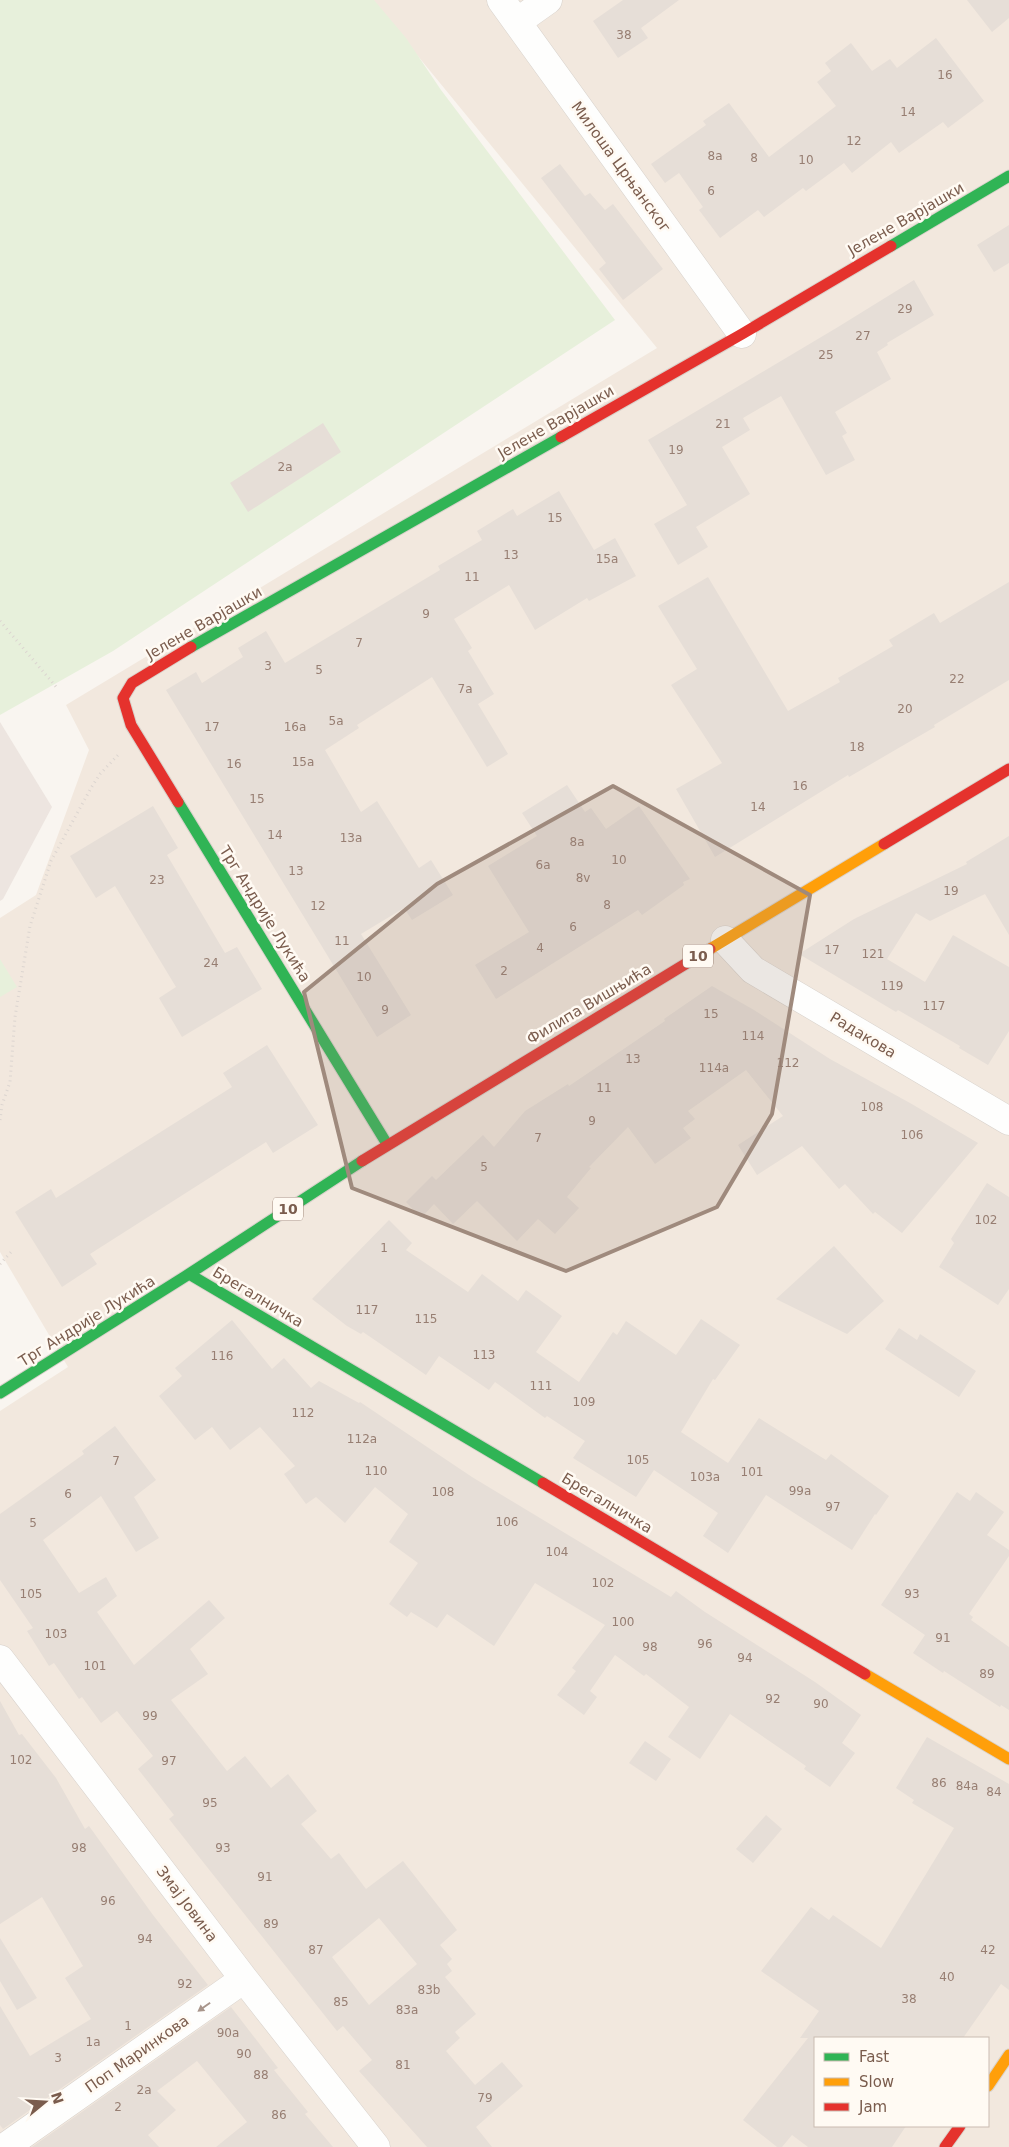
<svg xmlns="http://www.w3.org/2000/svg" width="1009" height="2147" font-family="'DejaVu Sans',sans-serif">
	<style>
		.residential { fill: #f2e8de; fill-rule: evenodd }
		.industrial { fill: #ede5e0 }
		.green { fill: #e7f0db }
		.building { fill: #e6ded7; fill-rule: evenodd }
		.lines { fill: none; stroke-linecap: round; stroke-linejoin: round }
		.street-casing { stroke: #d7d1cb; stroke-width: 29 }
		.fast-casing { stroke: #d9d2cb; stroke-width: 13 }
		.slow-casing { stroke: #d9d2cb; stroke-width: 13 }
		.jam-casing { stroke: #d9d2cb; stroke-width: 13 }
		.path { stroke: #dcd5d0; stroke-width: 3; stroke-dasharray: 1 4; stroke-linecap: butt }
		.street { stroke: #fefefd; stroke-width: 28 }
		.fast { stroke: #30b455; stroke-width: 11 }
		.slow { stroke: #ff9f0a; stroke-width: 11 }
		.jam { stroke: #e5322d; stroke-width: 11 }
		.oneway { fill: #a8958b }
		.marked { fill: #9f8a7d; fill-opacity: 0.2; stroke: #9f8a7d; stroke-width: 4; stroke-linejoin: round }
		.labels { text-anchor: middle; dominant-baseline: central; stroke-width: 5; stroke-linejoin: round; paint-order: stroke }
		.number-label { font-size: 12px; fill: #977e72 }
		.shield { fill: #fffaf3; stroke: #a28b7f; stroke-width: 1 }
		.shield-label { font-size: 14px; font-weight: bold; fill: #7a5c4d }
		.street-label { font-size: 15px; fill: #7a5c4d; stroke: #fffaf3 }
	</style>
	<rect width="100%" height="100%" fill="#f9f5f0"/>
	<path class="residential" d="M372,0H1009V2147H0V1411L68,1367L0,1252V918L36,895L89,750L66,705L657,348ZM815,2038H988V2126H815Z"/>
	<path class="industrial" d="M0,722L52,807L3,899L0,901Z"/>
	<path class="green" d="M0,0H374L406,38L441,90L615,320L113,651L0,715Z
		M0,959L17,987L0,997Z"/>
	<path class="building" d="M623,0H679L641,28L648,38L618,58L593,21Z
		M967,0H1009V18L992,32Z
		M936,38L984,101L948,128L943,122L899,153L891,142L852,173L844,163L806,191L803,188L764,217L758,210L720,238L699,210L703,207L679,173L665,183L651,164L706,125L703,121L729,103L769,157L836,106L817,82L831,71L825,63L851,43L872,71L890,59L897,68Z
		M560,164L585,196L590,193L605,210L613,204L663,269L623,300L599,269L606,263L541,178Z
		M1009,225V263L994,272L977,245Z
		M914,280L934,315L887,343L888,345L877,352L891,379L835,412L847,433L842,436L855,460L826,475L781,396L743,418L750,430L722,447L750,494L696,527L708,547L678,565L654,524L687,505L648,440L838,327Z
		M323,423L341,452L248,512L230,483Z
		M559,491L594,550L615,538L636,576L589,601L587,598L535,630L509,585L454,619L472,648L468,651L494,694L478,704L508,754L487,767L432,677L357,725L359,728L325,750L361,812L377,801L419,868L431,860L453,895L412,920L404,908L361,934L411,1015L377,1037L166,690L196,672L202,683L243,657L238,648L266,631L285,663L440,570L438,566L482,540L477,531L513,509L517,516Z
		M708,577L788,711L840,682L838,678L893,646L889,640L934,613L940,623L1009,582V680L934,725L935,727L902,746L849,777L848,775L715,857L676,789L722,763L671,685L697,669L658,606Z
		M567,785L585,812L591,808L606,829L639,806L690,879L683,882L684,885L642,915L638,910L496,999L475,965L529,932L488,866L537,836L522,813Z
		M153,806L178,848L167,855L225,953L237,947L262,989L182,1037L159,998L176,987L115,886L96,898L70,856Z
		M1009,836V935L985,894L930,921L916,913L887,959L925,982L953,935L1009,967V1031L988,1065L959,1048L960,1046L898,1010L896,1012L799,954L854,919L967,864L966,862Z
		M712,986L754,1010L830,1059L910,1103L978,1143L902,1233L875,1212L873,1214L845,1184L839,1189L802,1146L757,1175L738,1145L783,1116L746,1070L688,1111L695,1119L683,1128L691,1138L655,1164L628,1127L589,1167L591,1168L567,1197L579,1208L555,1234L538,1219L517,1241L477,1201L453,1224L434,1204L421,1218L406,1202L432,1176L436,1180L483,1135L494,1147L525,1111L568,1084L569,1086L665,1021L664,1019Z
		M267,1045L318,1125L273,1153L266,1142L90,1254L97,1264L62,1287L15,1212L51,1189L56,1198L232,1087L223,1073Z
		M987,1183L1009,1197V1289L998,1305L939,1267L954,1243L951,1239Z
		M389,1220L412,1243L406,1250L468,1292L482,1274L518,1301L526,1290L562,1316L536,1352L579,1382L613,1332L617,1335L626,1321L676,1355L701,1319L740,1345L715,1380L713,1379L681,1432L728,1463L759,1418L826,1460L831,1454L889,1496L876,1515L875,1514L852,1550L766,1495L728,1553L703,1536L718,1513L654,1470L636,1497L573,1458L585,1441L547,1416L545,1418L495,1382L489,1390L439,1356L426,1375L363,1332L361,1334L347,1326L312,1299Z
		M834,1246L884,1301L847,1334L776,1299Z
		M232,1320L272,1369L284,1358L311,1388L319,1381L359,1403L360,1402L472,1477L671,1597L676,1591L705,1612L815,1682L861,1715L842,1743L855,1753L830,1787L804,1769L806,1766L730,1714L700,1759L668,1737L689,1707L646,1674L644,1676L615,1655L590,1691L597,1697L584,1715L557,1695L576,1671L572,1668L605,1625L535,1583L494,1646L447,1614L437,1628L411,1612L407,1617L389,1604L418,1563L389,1542L408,1514L375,1487L345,1523L316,1497L306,1504L284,1474L295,1466L260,1427L230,1450L212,1427L195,1440L159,1396L182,1376L175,1368Z
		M899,1328L917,1340L920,1334L976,1371L959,1397L885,1349Z
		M115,1426L156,1480L134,1497L159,1538L136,1552L101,1496L43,1540L79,1593L106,1577L117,1596L97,1612L134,1665L209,1600L225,1618L190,1649L208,1674L171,1700L227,1771L245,1756L271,1788L288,1774L317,1811L301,1824L331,1859L339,1853L366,1889L403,1861L457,1930L440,1945L452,1959L447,1964L452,1971L445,1977L476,2014L455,2032L460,2038L446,2051L475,2085L502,2062L523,2086L476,2127L492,2147H427L359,2071L372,2060L343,2026L337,2031L169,1819L174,1815L138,1769L153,1756L117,1711L101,1723L82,1697L79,1699L54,1663L49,1666L27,1631L33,1628L0,1580V1514L84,1454L82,1451ZM379,1918L417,1964L369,2005L332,1957Z
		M957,1492L970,1501L976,1492L1004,1512L987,1535L1009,1550V1556L969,1614L973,1617L971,1620L1009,1647V1710L1001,1705L1000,1707L944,1671L943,1673L913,1653L925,1635L881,1605Z
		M0,1701L19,1735L22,1734L56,1778L85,1829L89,1826L153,1915L208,1985L3,2129L0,2125V2006L30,2056L91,2019L65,1978L83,1966L42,1897L0,1924Z
		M927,1737L1009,1784V1990L1001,1984L963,2038H815V2126H906L892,2147H808L792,2135L782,2147H777L743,2120L808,2038H800L819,2011L761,1971L811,1907L829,1920L833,1915L881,1948L954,1828L912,1803L914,1800L896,1788Z
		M645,1741L671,1759L656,1781L629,1763Z
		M766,1815L782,1829L753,1863L736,1849Z
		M0,1938L37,1998L17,2010L0,1981Z
		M231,2007L278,2068L274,2070L308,2112L305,2114L333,2147H216L247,2122L197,2061L157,2091L176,2110L148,2135L159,2147H32Z"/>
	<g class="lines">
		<g class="street-casing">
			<path id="street" d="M501,0L742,334
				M517,22L548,0
				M725,940L753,970L1009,1121
				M0,1659L244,1979L376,2147
				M5,2147L244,1979"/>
		</g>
		<g class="fast-casing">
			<path id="fast" d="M891,246L1009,176
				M191,647L561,437
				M178,802L387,1144
				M189,1274L543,1483
				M0,1393L189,1274L362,1161"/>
		</g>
		<g class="slow-casing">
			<path id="slow" d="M710,949L884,844
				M865,1674L1009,1759
				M988,2086L1009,2055"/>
		</g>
		<g class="jam-casing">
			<path id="jam" d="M561,437L742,334L891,246
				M178,802L131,725L123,698L132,683L191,647
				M884,844L1009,769
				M362,1161L710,949
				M543,1483L865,1674
				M945,2147L960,2126"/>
		</g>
		<path class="path" d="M0,621L58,689
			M0,1120L2,1105L10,1082L15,1017L30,926L51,861L91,788L100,774L118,755
			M0,1264L12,1251"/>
		<use href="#street" class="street"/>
		<use href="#fast" class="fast"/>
		<use href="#slow" class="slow"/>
		<use href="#jam" class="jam"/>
	</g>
	<defs><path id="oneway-solid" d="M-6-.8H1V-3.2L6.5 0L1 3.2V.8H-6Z" transform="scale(1.25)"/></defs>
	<use class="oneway" href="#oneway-solid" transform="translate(204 2007) rotate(145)"/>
	<path class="marked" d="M613,786L810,895L772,1114L717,1207L566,1271L352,1188L304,992L437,884Z"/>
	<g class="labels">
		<g class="number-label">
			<text x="624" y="35">38</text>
			<text x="945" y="75">16</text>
			<text x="908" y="112">14</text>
			<text x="854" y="141">12</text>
			<text x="715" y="156">8a</text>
			<text x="754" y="158">8</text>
			<text x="806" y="160">10</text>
			<text x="711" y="191">6</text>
			<text x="905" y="309">29</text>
			<text x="863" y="336">27</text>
			<text x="826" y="355">25</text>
			<text x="723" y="424">21</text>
			<text x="676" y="450">19</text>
			<text x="285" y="467">2a</text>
			<text x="555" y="518">15</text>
			<text x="511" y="555">13</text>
			<text x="607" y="559">15a</text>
			<text x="472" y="577">11</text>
			<text x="426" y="614">9</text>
			<text x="359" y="643">7</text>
			<text x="268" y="666">3</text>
			<text x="319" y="670">5</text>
			<text x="957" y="679">22</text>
			<text x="465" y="689">7a</text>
			<text x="905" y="709">20</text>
			<text x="336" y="721">5a</text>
			<text x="212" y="727">17</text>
			<text x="295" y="727">16a</text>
			<text x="857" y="747">18</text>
			<text x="303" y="762">15a</text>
			<text x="234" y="764">16</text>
			<text x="800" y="786">16</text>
			<text x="257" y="799">15</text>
			<text x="758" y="807">14</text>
			<text x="275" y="835">14</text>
			<text x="351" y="838">13a</text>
			<text x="577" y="842">8a</text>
			<text x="619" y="860">10</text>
			<text x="543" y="865">6a</text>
			<text x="296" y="871">13</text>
			<text x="583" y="878">8v</text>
			<text x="157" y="880">23</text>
			<text x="951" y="891">19</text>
			<text x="607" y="905">8</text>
			<text x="318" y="906">12</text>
			<text x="573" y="927">6</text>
			<text x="342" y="941">11</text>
			<text x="540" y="948">4</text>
			<text x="832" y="950">17</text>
			<text x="873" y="954">121</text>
			<text x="211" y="963">24</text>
			<text x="504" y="971">2</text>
			<text x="364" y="977">10</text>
			<text x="892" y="986">119</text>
			<text x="934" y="1006">117</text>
			<text x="385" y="1010">9</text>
			<text x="711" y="1014">15</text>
			<text x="753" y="1036">114</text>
			<text x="633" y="1059">13</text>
			<text x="788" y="1063">112</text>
			<text x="714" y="1068">114a</text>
			<text x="604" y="1088">11</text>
			<text x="872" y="1107">108</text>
			<text x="592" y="1121">9</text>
			<text x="912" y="1135">106</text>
			<text x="538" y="1138">7</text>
			<text x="484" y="1167">5</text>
			<text x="986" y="1220">102</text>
			<text x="384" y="1248">1</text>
			<text x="367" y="1310">117</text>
			<text x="426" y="1319">115</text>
			<text x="484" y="1355">113</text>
			<text x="222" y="1356">116</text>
			<text x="541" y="1386">111</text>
			<text x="584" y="1402">109</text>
			<text x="303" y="1413">112</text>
			<text x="362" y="1439">112a</text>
			<text x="638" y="1460">105</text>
			<text x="116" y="1461">7</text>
			<text x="376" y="1471">110</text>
			<text x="752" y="1472">101</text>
			<text x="705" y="1477">103a</text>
			<text x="800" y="1491">99a</text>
			<text x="443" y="1492">108</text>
			<text x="68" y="1494">6</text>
			<text x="833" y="1507">97</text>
			<text x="507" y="1522">106</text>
			<text x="33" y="1523">5</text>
			<text x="557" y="1552">104</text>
			<text x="603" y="1583">102</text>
			<text x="31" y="1594">105</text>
			<text x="912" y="1594">93</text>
			<text x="623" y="1622">100</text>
			<text x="56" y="1634">103</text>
			<text x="943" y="1638">91</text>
			<text x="705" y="1644">96</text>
			<text x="650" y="1647">98</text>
			<text x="745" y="1658">94</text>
			<text x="95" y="1666">101</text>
			<text x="987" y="1674">89</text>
			<text x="773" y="1699">92</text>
			<text x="821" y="1704">90</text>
			<text x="150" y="1716">99</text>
			<text x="21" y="1760">102</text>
			<text x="169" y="1761">97</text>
			<text x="939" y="1783">86</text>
			<text x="967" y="1786">84a</text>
			<text x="994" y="1792">84</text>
			<text x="210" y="1803">95</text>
			<text x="79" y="1848">98</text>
			<text x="223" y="1848">93</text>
			<text x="265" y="1877">91</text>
			<text x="108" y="1901">96</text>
			<text x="271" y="1924">89</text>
			<text x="145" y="1939">94</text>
			<text x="316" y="1950">87</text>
			<text x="988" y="1950">42</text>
			<text x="947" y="1977">40</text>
			<text x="185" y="1984">92</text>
			<text x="429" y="1990">83b</text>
			<text x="909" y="1999">38</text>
			<text x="341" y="2002">85</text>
			<text x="407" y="2010">83a</text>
			<text x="128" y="2026">1</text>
			<text x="228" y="2033">90a</text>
			<text x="93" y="2042">1a</text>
			<text x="244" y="2054">90</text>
			<text x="58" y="2058">3</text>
			<text x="403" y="2065">81</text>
			<text x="261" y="2075">88</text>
			<text x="144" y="2090">2a</text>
			<text x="485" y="2098">79</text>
			<text x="118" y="2107">2</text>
			<text x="279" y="2115">86</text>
		</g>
		<g class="shield">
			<rect x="683" y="944.5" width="30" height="23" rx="4"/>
			<rect x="273" y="1197.5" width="30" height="23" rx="4"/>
		</g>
		<g class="shield-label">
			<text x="698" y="956">10</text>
			<text x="288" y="1209">10</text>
		</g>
		<g class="street-label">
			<text transform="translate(621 167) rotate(54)">Милоша Црњанског</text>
			<text transform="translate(906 219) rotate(-30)">Јелене Варјашки</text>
			<text transform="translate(556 422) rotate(-30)">Јелене Варјашки</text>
			<text transform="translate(204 623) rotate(-30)">Јелене Варјашки</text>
			<text transform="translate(265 914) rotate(58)">Трг Андрије Лукића</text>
			<text transform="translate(589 1004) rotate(-31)">Филипа Вишњића</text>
			<text transform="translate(863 1035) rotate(31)">Радакова</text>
			<text transform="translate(258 1297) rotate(31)">Брегалничка</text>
			<text transform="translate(87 1321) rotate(-32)">Трг Андрије Лукића</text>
			<text transform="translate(607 1503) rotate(31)">Брегалничка</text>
			<text transform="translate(187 1904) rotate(53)">Змај Јовина</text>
			<text transform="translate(137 2054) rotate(-35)">Поп Маринкова</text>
		</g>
	</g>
	<rect x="814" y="2037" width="175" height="90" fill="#fffaf3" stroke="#cabbb1"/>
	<rect x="824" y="2053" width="25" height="8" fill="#30b455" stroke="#cabbb1"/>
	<text x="859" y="2062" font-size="15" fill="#7a5c4d">Fast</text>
	<rect x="824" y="2078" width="25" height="8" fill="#ff9f0a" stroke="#cabbb1"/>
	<text x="859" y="2087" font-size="15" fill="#7a5c4d">Slow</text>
	<rect x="824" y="2103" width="25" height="8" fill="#e5322d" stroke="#cabbb1"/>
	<text x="859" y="2112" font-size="15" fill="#7a5c4d">Jam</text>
	<g transform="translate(45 2102) rotate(72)" stroke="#fffaf3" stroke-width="4" paint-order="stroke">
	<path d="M0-4L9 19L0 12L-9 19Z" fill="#7a5c4d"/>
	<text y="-8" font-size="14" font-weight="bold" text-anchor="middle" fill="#7a5c4d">N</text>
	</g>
</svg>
